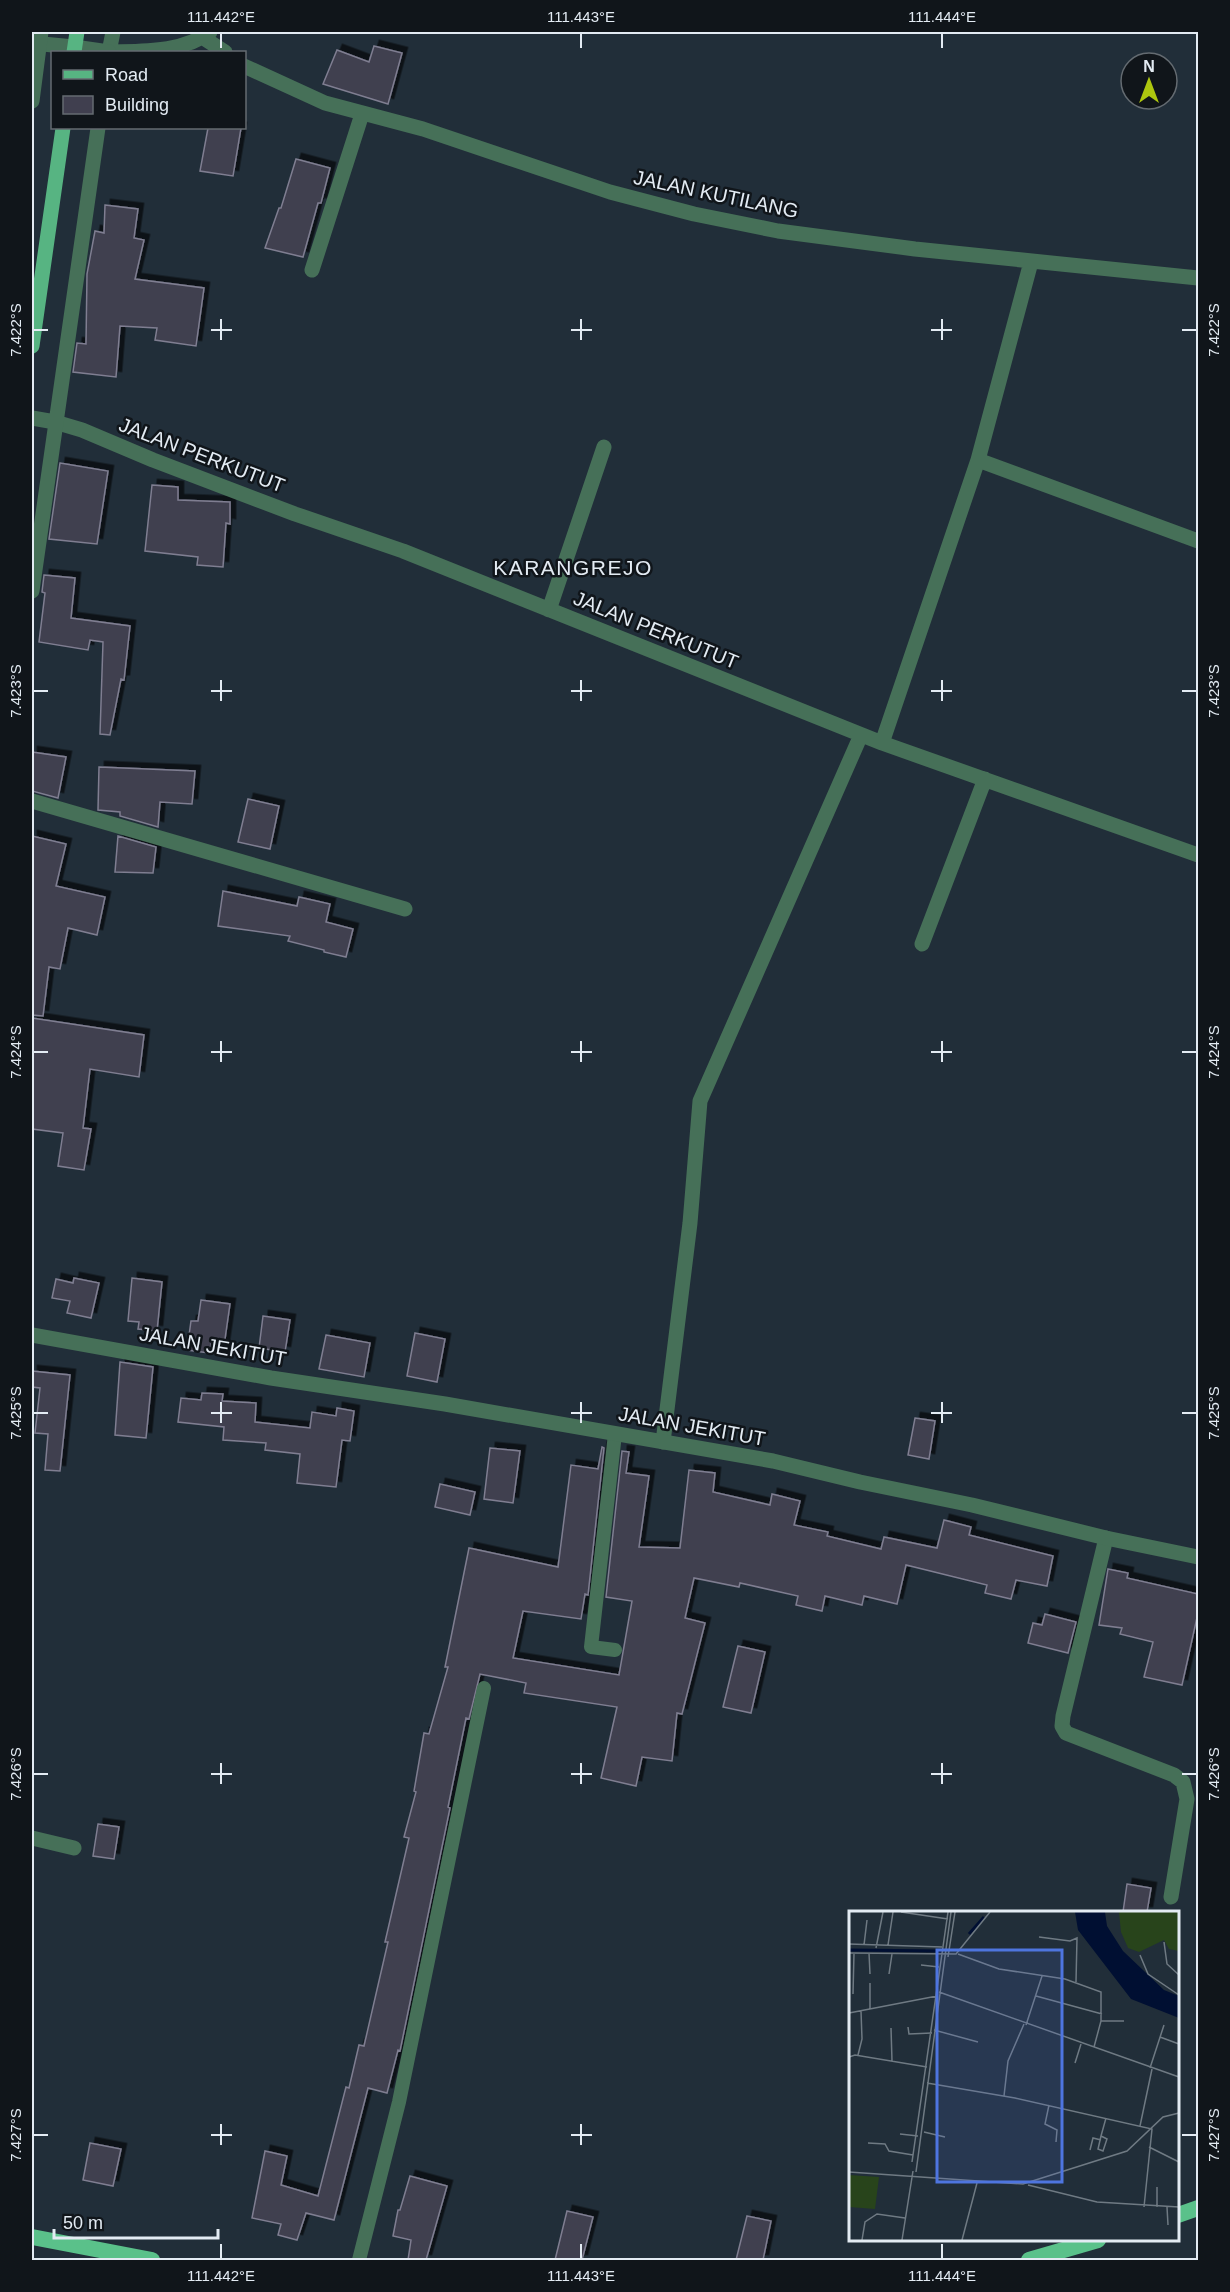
<svg xmlns="http://www.w3.org/2000/svg" width="1230" height="2292" font-family="Arial,sans-serif">
	<style>
		.building { fill: #403f4f; stroke: #7f7e91; stroke-width: 1.5; filter: url(#shadow) }
		.lines { fill: none; stroke-linecap: round; stroke-linejoin: round }
		.service { stroke: #467058; stroke-width: 14 }
		.minor { stroke: #467058; stroke-width: 15 }
		.tertiary { stroke: #467058; stroke-width: 15 }
		.primary { stroke: #57b482; stroke-width: 15 }
		.trunk { stroke: #5ac18a; stroke-width: 16 }
		.ticks { fill: none; stroke: #e3ebf3; stroke-width: 2 }
		.labels { text-anchor: middle; dominant-baseline: central; stroke-width: 5; stroke-linejoin: round; paint-order: stroke }
		.street-label { font-size: 20px; fill: #e3ebf3; stroke: #10151a }
		.neighbourhood-label { font-size: 21px; letter-spacing: 1.5px; fill: #e3ebf3; stroke: #10151a }
		.inset-river { fill: none; stroke: #000f32; stroke-width: 3 }
		.inset-road { fill: none; stroke: #6f7a83; stroke-width: 1.5 }
		.view { fill: #4e75df; fill-opacity: 0.15; stroke: #4e75df; stroke-width: 3 }
		.inset-edge { fill: none; stroke: #e3ebf3; stroke-width: 3 }
		.neatline { fill: none; stroke: #e3ebf3; stroke-width: 2 }
		.ticks-label { font-size: 15px; text-anchor: middle; fill: #e3ebf3 }
	</style>
	<defs>
		<filter id="shadow"><feDropShadow dx="5.5" dy="-5.5" stdDeviation="0" flood-color="#0009"/></filter>
	</defs>
	<rect width="100%" height="100%" fill="#212e39"/>
	<path class="building" d="M374,46L402,53L388,104L323,84L337,50L369,62Z
		M208,128H241L233,176L200,171Z
		M296,159L330,168L321,203H318L303,257L265,248L279,208H281Z
		M105,205L138,209L134,238L144,240L135,279L204,288L196,346L155,340L157,328L120,326L116,377L73,372L77,343L86,344L87,274L95,231L104,233Z
		M60,463L108,471L97,544L49,539Z
		M152,485L178,487V500L230,502V524L226,523L223,567L197,565L198,557L145,551Z
		M44,575L75,578L71,618L130,626L124,680L121,679L110,735L100,734L103,642L90,640L88,650L39,642L45,593L42,592Z
		M32,752L66,757L58,798L32,791Z
		M99,767L195,771L192,804L160,802L158,827L120,816V812L98,810Z
		M248,799L279,806L270,849L238,842Z
		M32,836L66,844L56,886L105,897L97,935L68,928L60,969L49,967L43,1016L32,1015Z
		M118,836L156,847L153,873L115,872Z
		M223,891L297,906L299,897L330,904L326,922L353,929L346,957L324,952V950L288,941L290,936L218,926Z
		M32,1018L144,1035L139,1077L90,1069L83,1128L91,1129L84,1170L58,1166L63,1133L32,1129Z
		M74,1278L99,1283L91,1318L67,1313L70,1301L52,1298L56,1279L73,1283Z
		M132,1278L162,1282L157,1331L138,1329L139,1322L128,1321Z
		M201,1300L230,1304L224,1346L211,1344L209,1353L187,1350L191,1321H198Z
		M263,1316L290,1320L285,1352L259,1348Z
		M415,1333L445,1339L437,1382L407,1376Z
		M326,1335L370,1343L364,1377L319,1369Z
		M120,1362L153,1367L146,1438L115,1435Z
		M32,1371L70,1375L60,1471L45,1470L48,1434L35,1433L40,1388L32,1387Z
		M202,1393L223,1394L222,1401L256,1403L255,1422L310,1428L312,1412L336,1416L337,1408L354,1411L350,1441L342,1440L336,1487L297,1483L300,1454L265,1450L266,1443L223,1440L224,1427L178,1422L181,1398L201,1400Z
		M915,1418L935,1421L929,1459L908,1455Z
		M602,1447L604,1448L588,1595L585,1594L581,1619L523,1611L513,1658L619,1675L632,1601L606,1597L622,1451L629,1452L626,1473L649,1476L639,1547L680,1548L689,1470L715,1473L713,1492L770,1505L772,1494L800,1501L794,1525L828,1532L827,1536L881,1549L884,1537L937,1548L944,1520L971,1527L969,1535L1053,1556L1047,1586L1016,1580L1011,1599L985,1593L987,1585L906,1565L897,1604L864,1596L862,1605L825,1596L822,1611L796,1605L798,1596L740,1583L739,1587L694,1578L685,1618L705,1623L682,1714L677,1713L672,1761L642,1757L636,1786L601,1778L617,1707L524,1693L526,1683L480,1674L469,1719L466,1718L448,1807L450,1808L400,2051L398,2050L387,2093L368,2088L334,2220L306,2213L297,2240L278,2235L281,2224L252,2218L265,2151L287,2156L281,2185L318,2196L346,2087L349,2088L359,2045L364,2046L388,1942H385L409,1838L404,1837L416,1792L414,1791L424,1733L429,1734L448,1667H445L469,1548L558,1567L571,1465L598,1469Z
		M490,1448L520,1451L513,1503L484,1499Z
		M440,1484L475,1492L470,1515L435,1507Z
		M1108,1569L1128,1573L1127,1578L1198,1594V1613L1182,1685L1144,1677L1153,1642L1120,1634L1122,1628L1099,1625Z
		M1045,1614L1076,1622L1068,1653L1028,1643L1033,1623L1042,1625Z
		M738,1646L765,1652L751,1713L723,1707Z
		M98,1824L119,1827L114,1859L93,1856Z
		M1127,1884L1151,1888L1147,1912H1123Z
		M90,2143L121,2149L113,2186L83,2180Z
		M410,2176L447,2186L426,2260H408L411,2240L393,2236L398,2210H400Z
		M567,2211L593,2217L582,2260H555Z
		M747,2216L771,2221L763,2260H736Z"/>
	<g class="lines">
		<path class="service" d="M615,1434L591,1647L615,1650
			M359,2260L399,2102L484,1688"/>
		<path class="minor" d="M113,32L109,52C142,51 182,53 210,32
			M202,37L225,52
			M32,43L74,47
			M244,66L325,103L423,129L610,192L694,214L778,231L915,249L1198,278
			M312,270L362,114
			M55,422L82,430L153,460L295,514L403,551L882,743L1198,855
			M978,460L1198,541
			M549,610L604,447
			M882,743L978,460L1031,262
			M32,801L405,909
			M922,944L985,779
			M663,1442L690,1223L700,1101L861,735
			M1106,1538L1063,1716L1062,1726L1066,1733L1174,1775L1183,1782L1187,1799L1171,1897
			M32,1838L74,1848"/>
		<path class="tertiary" d="M74,47L109,52
			M32,101L41,32
			M32,418L55,422
			M32,591L98,128
			M32,1335L271,1378L445,1404L773,1461L860,1482L972,1505L1106,1538L1198,1557"/>
		<path class="primary" d="M74,52L77,32
			M32,346L63,128"/>
		<path class="trunk" d="M1178,2215L1198,2208
			M32,2237L152,2260
			M1029,2260L1098,2240"/>
	</g>
	<path class="ticks" d="M221,33V48M581,33V48M942,33V48M221,319V340M581,319V340M942,319V340M33,330H48M211,330H232M571,330H592M931,330H952M1182,330H1197M221,680V701M581,680V701M942,680V701M33,691H48M211,691H232M571,691H592M931,691H952M1182,691H1197M221,1041V1062M581,1041V1062M942,1041V1062M33,1052H48M211,1052H232M571,1052H592M931,1052H952M1182,1052H1197M221,1402V1423M581,1402V1423M942,1402V1423M33,1413H48M211,1413H232M571,1413H592M931,1413H952M1182,1413H1197M221,1763V1784M581,1763V1784M942,1763V1784M33,1774H48M211,1774H232M571,1774H592M931,1774H952M1182,1774H1197M221,2124V2145M581,2124V2145M33,2135H48M211,2135H232M571,2135H592M1182,2135H1197M221,2244V2259M581,2244V2259M942,2244V2259"/>
	<g class="labels">
		<g class="street-label">
			<text transform="translate(716 194) rotate(12)">JALAN KUTILANG</text>
			<text transform="translate(202 455) rotate(21)">JALAN PERKUTUT</text>
			<text transform="translate(656 630) rotate(22)">JALAN PERKUTUT</text>
			<text transform="translate(213 1346) rotate(10)">JALAN JEKITUT</text>
			<text transform="translate(692 1426) rotate(10)">JALAN JEKITUT</text>
		</g>
		<g class="neighbourhood-label">
			<text x="573" y="567">KARANGREJO</text>
		</g>
	</g>
	<g transform="translate(849 1911)">
		<rect width="330" height="330" fill="#212e39"/>
		<path d="M270,1H329L330,40L320,38L315,29L290,41L279,37L272,21ZM0,264L30,266L26,298L0,296Z" fill="#28441b"/>
		<path d="M226,1H256L258,15L274,40L315,79L330,85V107L282,88L229,19Z" fill="#000f32"/>
		<path class="inset-river" d="M120,23L135,6M0,39L94,40"/>
		<path class="inset-road" d="M52,1L99,8M190,26L221,30L228,27L227,71M315,31L318,53L330,64M0,33L93,36M15,34L18,9M39,34L44,1M27,37L34,1M0,42L107,43L141,1M20,42L21,63M109,43L150,58L216,68L252,81V110L245,136M291,44L299,63L330,84M99,46L106,1M72,54L90,56M40,63L43,43M21,72V98M90,81L330,166M4,83L5,42M187,85L253,103M0,102L88,85M252,110H275M177,114L193,65M59,116L60,123L83,122M42,117L43,150M85,119L129,131M311,126L330,133M9,144L13,128L12,100M0,146L6,144L78,156M226,152L232,133M301,157L315,114M78,172L166,187L303,218L295,296M155,185L159,150L175,113M200,194L196,213L208,219L207,231M291,215L303,158M75,221L96,226M51,223L69,225M252,225L258,228L254,240L249,238L252,225L257,207M19,232L36,233L40,240L64,244M300,236L330,251M241,239L244,227L252,229M63,251L99,1M0,261L174,273L278,240L314,206L330,202M67,261L102,1M179,274L248,291L330,296M308,296V276M318,296L319,314M13,329L16,311L28,303L56,307M53,329L64,260M113,329L128,272"/>
		<path class="view" d="M88,39H213V271H88Z"/>
		<rect width="330" height="330" class="inset-edge"/>
	</g>
	<rect width="1230" height="2292" fill="none" stroke="#10151a" stroke-width="66"/>
	<rect x="51" y="51" width="195" height="78" fill="#10151a" stroke="#646b71" stroke-width="1.5"/>
	<rect x="63" y="70" width="30" height="9" fill="#57b482" stroke="#646b71" stroke-width="1.5"/>
	<text x="105" y="81" font-size="18" fill="#e3ebf3">Road</text>
	<rect x="63" y="96" width="30" height="18" fill="#403f4f" stroke="#646b71" stroke-width="1.5"/>
	<text x="105" y="111" font-size="18" fill="#e3ebf3">Building</text>
	<g transform="translate(1149 81)"><circle r="28" fill="#10151a" stroke="#646b71" stroke-width="1.5"/>
	<path d="M0-4.5L10 22L0 15L-10 22Z" fill="#adc60f"/>
	<text y="-9" font-size="16" font-weight="bold" text-anchor="middle" fill="#e3ebf3">N</text>
	</g>
	<path d="M54 2229v9h164v-9" fill="none" stroke="#e3ebf3" stroke-width="3"/>
	<text x="63" y="2229" font-size="18" fill="#e3ebf3" stroke="#10151a" stroke-width="4.5" paint-order="stroke">50 m</text>
	<rect x="33" y="33" width="1164" height="2226" class="neatline"/>
	<g class="ticks-label">
		<text x="221" y="22">111.442°E</text>
		<text x="581" y="22">111.443°E</text>
		<text x="942" y="22">111.444°E</text>
		<text transform="translate(16 330) rotate(-90)" y="5">7.422°S</text>
		<text transform="translate(1214 330) rotate(-90)" y="5">7.422°S</text>
		<text transform="translate(16 691) rotate(-90)" y="5">7.423°S</text>
		<text transform="translate(1214 691) rotate(-90)" y="5">7.423°S</text>
		<text transform="translate(16 1052) rotate(-90)" y="5">7.424°S</text>
		<text transform="translate(1214 1052) rotate(-90)" y="5">7.424°S</text>
		<text transform="translate(16 1413) rotate(-90)" y="5">7.425°S</text>
		<text transform="translate(1214 1413) rotate(-90)" y="5">7.425°S</text>
		<text transform="translate(16 1774) rotate(-90)" y="5">7.426°S</text>
		<text transform="translate(1214 1774) rotate(-90)" y="5">7.426°S</text>
		<text transform="translate(16 2135) rotate(-90)" y="5">7.427°S</text>
		<text transform="translate(1214 2135) rotate(-90)" y="5">7.427°S</text>
		<text x="221" y="2281">111.442°E</text>
		<text x="581" y="2281">111.443°E</text>
		<text x="942" y="2281">111.444°E</text>
	</g>
</svg>
